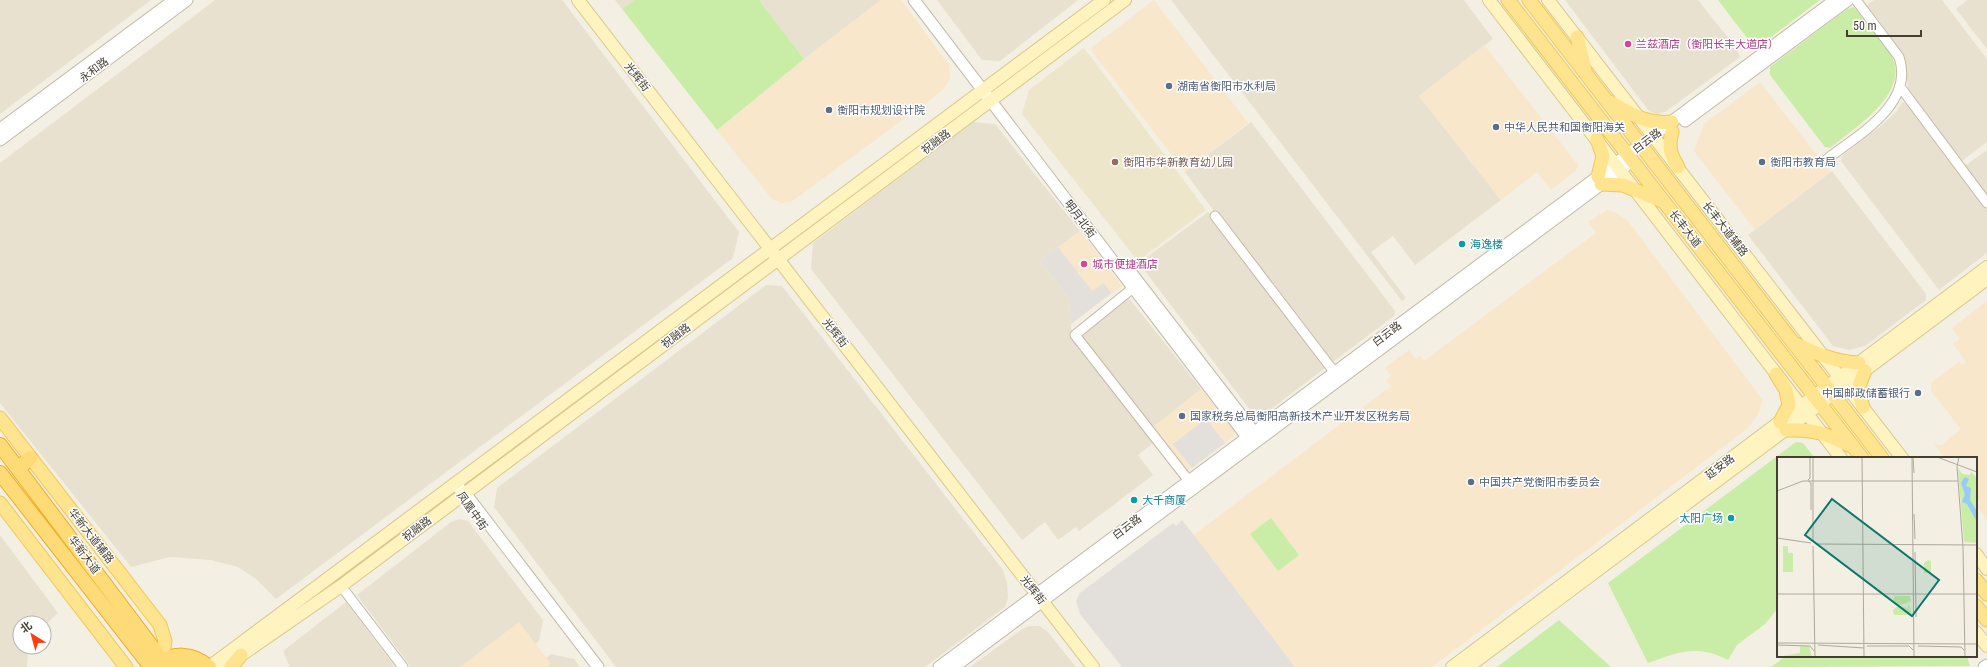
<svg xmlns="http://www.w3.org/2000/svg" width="1987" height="667" font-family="'Roboto Condensed','Noto Sans SC',sans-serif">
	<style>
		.residential { fill: #e8e1d0 }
		.commercial { fill: #f8e7ca }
		.education { fill: #eee6ca }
		.green { fill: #c9eda6 }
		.parking { fill: #e3e0dc }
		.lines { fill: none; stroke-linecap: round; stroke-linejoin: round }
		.minor-casing { stroke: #c2baa7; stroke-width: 11 }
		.tertiary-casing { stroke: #c2baa7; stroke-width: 13 }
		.secondary-casing { stroke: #d8c88c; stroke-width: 14 }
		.primary-casing { stroke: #f0c853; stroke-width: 15 }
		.trunk-casing { stroke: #eeac22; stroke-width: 16 }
		.minor { stroke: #fff; stroke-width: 9 }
		.tertiary { stroke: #fff; stroke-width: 11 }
		.secondary { stroke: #fff3c0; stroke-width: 12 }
		.primary { stroke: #ffe48f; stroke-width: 13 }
		.trunk { stroke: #ffdb78; stroke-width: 14 }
		.hotel-dot { fill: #d1479c; stroke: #fff; stroke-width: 1.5 }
		.service-dot { fill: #5c6f8a; stroke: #fff; stroke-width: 1.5 }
		.education-dot { fill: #8d6e63; stroke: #fff; stroke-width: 1.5 }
		.culture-dot { fill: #0f9aa8; stroke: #fff; stroke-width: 1.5 }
		.labels { text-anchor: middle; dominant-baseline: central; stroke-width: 3; stroke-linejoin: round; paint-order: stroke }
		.hotel-label { font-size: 11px; fill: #b23c85; stroke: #fff; text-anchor: start }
		.street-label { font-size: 11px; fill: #453f32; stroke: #fff }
		.service-label { font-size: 11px; fill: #4e5e75; stroke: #fff; text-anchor: start }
		.education-label { font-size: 11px; fill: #785e54; stroke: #fff; text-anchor: start }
		.culture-label { font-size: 11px; fill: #0d838f; stroke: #fff; text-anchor: start }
		.inset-road { fill: none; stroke: #ada99c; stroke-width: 1 }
		.view { fill: #0f766e; fill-opacity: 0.15; stroke: #0f766e; stroke-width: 2 }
		.inset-edge { fill: none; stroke: #453f32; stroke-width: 2 }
	</style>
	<rect width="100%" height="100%" fill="#f3efe2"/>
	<path class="residential" d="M0,0H151L0,114Z
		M215,0H562L739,232L733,258L276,599L256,579L238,567L211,560L170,557L131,567L0,403V163Z
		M615,0H634L622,9Z
		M759,0H881L804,59Z
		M937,0H1078L1000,61L982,60Z
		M1171,0H1464L1493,39L1419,96L1501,200L1415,265L1393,236L1371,252L1406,298L1402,301Z
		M1565,0H1698L1737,49L1740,57L1665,112L1656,114L1649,111Z
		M1874,0H1942L1987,59V142L1959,163L1931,125L1933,123L1908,88L1904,55L1867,5Z
		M1967,0H1987V49L1956,9Z
		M1902,102L1908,105L1987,210V253L1939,290L1841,161L1842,156L1882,125L1897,111Z
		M973,122L995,124L1080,231L1040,261L1069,298L1072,337L1153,443L1138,455L1153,475L1079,531L1076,527L1058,540L1045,522L1022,540L811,269L813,243Z
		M1251,122L1395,311L1394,316L1330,364L1217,210L1214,211L1185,172Z
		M1987,150V201L1962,168Z
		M1832,171L1926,294V300L1865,346L1849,350L1833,346L1748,235Z
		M1208,212L1326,367L1262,416L1253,414L1139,263Z
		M766,285L782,286L1003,570L1007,583L1008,598L1005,607L925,667H616L494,507L497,488Z
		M1129,298L1201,389L1152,428L1080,336Z
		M459,519L468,521L543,620L539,641L505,667H411L357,595L451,522Z
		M0,535L58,613L44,626V623H20V647H32L28,654L27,667H0Z
		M346,602L395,667H290L283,651Z
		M1029,626H1039L1047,631L1076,667H970L1022,629Z
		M551,654L574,659L580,667H534Z"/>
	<path class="commercial" d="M881,0H901L949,65L950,79L943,90L791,202L781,203L772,199L717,130L804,59Z
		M1154,0L1248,123L1185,172L1090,49Z
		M1484,45L1578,165L1576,170L1551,190L1537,172L1501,200L1419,96Z
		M1760,82L1830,172L1755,230L1694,151L1704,124Z
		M1607,210L1614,212L1627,220L1762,399L1759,413L1748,428L1432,667H1295L1194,535L1391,386L1386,380L1391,376L1385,368L1409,350L1415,359L1420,356L1424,361L1596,233L1588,222Z
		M1080,231L1122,286L1071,324L1069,298L1040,261Z
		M1987,301V519L1977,507L1980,503L1976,497V458H1945L1934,444L1942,445L1961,429L1931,391L1932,382L1959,362L1962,365L1966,362L1953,344L1960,339L1952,328Z
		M1201,389L1234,430V436L1187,472L1152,428Z
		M519,622L551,664L547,667H460Z"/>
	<path class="education" d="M1084,48L1206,210L1138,261L1022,114L1029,90Z"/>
	<path class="green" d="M634,0H759L804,59L717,130L622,9Z
		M1718,0H1820L1759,46L1751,43Z
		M1854,7C1865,21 1887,43 1893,59C1908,95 1853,129 1830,148L1825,147L1770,75V67L1847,9Z
		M1796,442L1803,443L1815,458H1778V608L1765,624L1737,645L1728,660C1698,644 1678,652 1648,663L1608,583Z
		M1271,518L1299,555L1278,571L1250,534Z
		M1559,620L1611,667H1497Z
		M1786,656H1967L1970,666L1771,667Z"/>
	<path class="parking" d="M1058,247L1092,291L1104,283L1111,293L1071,324L1069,298L1040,261Z
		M1206,419L1225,443L1192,468L1173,444Z
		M1182,520L1194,535L1295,667H1122L1080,614L1076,601L1080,593L1173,523L1176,526Z"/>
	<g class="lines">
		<g class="minor-casing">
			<path id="minor" d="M1901,88L1987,203
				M1827,159C1858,135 1915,104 1899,57L1856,0
				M1215,216L1335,373
				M1133,288L1075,335L1189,481
				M341,586L403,667"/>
		</g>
		<g class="tertiary-casing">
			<path id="tertiary" d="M914,0L1247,437
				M1685,121L1848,0
				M0,129L174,0
				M0,140L187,0
				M1129,270L1254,432
				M454,484L465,493L598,667
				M939,667L1835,0
				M954,667L1627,165
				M1984,667L1987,665"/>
		</g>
		<g class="secondary-casing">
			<path id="secondary" d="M578,0L1093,667
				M1489,0L1841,458
				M1548,0L1902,458
				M1976,554L1987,569
				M1976,632L1987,646
				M209,667L1104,0
				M224,667L341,586L1125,0
				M1452,667L1987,267
				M1468,667L1987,279"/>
		</g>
		<g class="primary-casing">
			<path id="primary" d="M1508,0L1862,458
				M1529,0L1882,458
				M1577,37L1585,69
				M1610,102C1631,114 1647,125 1672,122
				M1672,132C1668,146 1670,154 1678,167
				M1597,139L1603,156L1598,177
				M1601,184L1623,185L1662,201
				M1796,344C1817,354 1835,362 1859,363
				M1776,374L1786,390L1789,405L1780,422
				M1863,407C1857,391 1858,386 1865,371
				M0,418L160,625L165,641L162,660
				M1786,430C1816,429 1824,433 1851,446
				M0,503L126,667
				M1976,580L1987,594
				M1976,606L1987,620
				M231,667L241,655"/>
		</g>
		<g class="trunk-casing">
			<path id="trunk" d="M0,445L162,660L163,667
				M18,469L30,458
				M0,473L151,667
				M155,666C172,652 192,652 209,667
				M172,667L184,665L193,667"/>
		</g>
		<use href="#minor" class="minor"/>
		<use href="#tertiary" class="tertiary"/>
		<use href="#secondary" class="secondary"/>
		<use href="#primary" class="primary"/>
		<use href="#trunk" class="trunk"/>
	</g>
	<g class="hotel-dot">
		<circle cx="1628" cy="44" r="4"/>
		<circle cx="1084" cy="264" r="4"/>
	</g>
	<g class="service-dot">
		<circle cx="1169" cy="86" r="4"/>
		<circle cx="829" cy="110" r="4"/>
		<circle cx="1496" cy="127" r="4"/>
		<circle cx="1762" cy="162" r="4"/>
		<circle cx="1918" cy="393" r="4"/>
		<circle cx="1182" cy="416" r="4"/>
		<circle cx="1471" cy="482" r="4"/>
	</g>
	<circle class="education-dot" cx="1115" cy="162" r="4"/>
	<g class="culture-dot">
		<circle cx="1462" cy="244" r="4"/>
		<circle cx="1134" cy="500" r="4"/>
		<circle cx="1731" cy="518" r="4"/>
	</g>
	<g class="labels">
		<g class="hotel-label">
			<text x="1636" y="44">兰兹酒店（衡阳长丰大道店）</text>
			<text x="1092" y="264">城市便捷酒店</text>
		</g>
		<g class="street-label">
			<text transform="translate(94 70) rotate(-37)">永和路</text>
			<text transform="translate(637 77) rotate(52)">光辉街</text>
			<text transform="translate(1647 141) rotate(-37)">白云路</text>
			<text transform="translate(936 142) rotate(-37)">祝融路</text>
			<text transform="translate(1080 219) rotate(53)">明月北街</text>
			<text transform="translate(1685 229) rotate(52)">长丰大道</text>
			<text transform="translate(1725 229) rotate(52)">长丰大道辅路</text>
			<text transform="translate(835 333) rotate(52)">光辉街</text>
			<text transform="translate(1387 334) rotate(-37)">白云路</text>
			<text transform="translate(676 336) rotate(-37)">祝融路</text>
			<text transform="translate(1720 467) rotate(-37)">延安路</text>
			<text transform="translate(472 511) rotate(55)">凤凰中街</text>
			<text transform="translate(1127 527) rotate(-37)">白云路</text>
			<text transform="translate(417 529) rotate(-37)">祝融路</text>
			<text transform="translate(91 536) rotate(52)">华新大道辅路</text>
			<text transform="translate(84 555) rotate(53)">华新大道</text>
			<text transform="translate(1033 590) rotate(52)">光辉街</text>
		</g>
		<g class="service-label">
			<text x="1177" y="86">湖南省衡阳市水利局</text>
			<text x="837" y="110">衡阳市规划设计院</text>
			<text x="1504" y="127">中华人民共和国衡阳海关</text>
			<text x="1770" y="162">衡阳市教育局</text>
			<text x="1910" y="393" text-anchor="end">中国邮政储蓄银行</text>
			<text x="1190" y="416">国家税务总局衡阳高新技术产业开发区税务局</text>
			<text x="1479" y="482">中国共产党衡阳市委员会</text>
		</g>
		<g class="education-label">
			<text x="1123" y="162">衡阳市华新教育幼儿园</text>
		</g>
		<g class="culture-label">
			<text x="1470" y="244">海逸楼</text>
			<text x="1142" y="500">大千商厦</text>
			<text x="1723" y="518" text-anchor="end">太阳广场</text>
		</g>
	</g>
	<g transform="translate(1777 457)">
		<rect width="200" height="200" fill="#f3efe2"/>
		<path d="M181,11L185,17L193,18L194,15L199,20L200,18V86L187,85ZM6,89H11V96H16V115H6ZM151,103L154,104V116H147V106ZM117,139H133L134,144L127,147L134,146L121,148L116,145ZM131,147L134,152L127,151L134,153V158H117L116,153L121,149L131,151ZM23,189H32L35,200H1L23,196Z" fill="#c9eda6"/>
		<path d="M188,20L192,22L189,29L194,31L193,43L200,54V65L190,47L185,45L188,37L184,26Z" fill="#97cbf8"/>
		<path class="inset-road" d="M85,0L87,200M135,0L137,200M160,0L200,15M182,0L180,10L186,90L188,200M136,1L137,16M31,23L33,21V0M31,24L34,26V53M0,34L26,24H181M137,57L138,82M0,81L34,86M36,84V0M39,87L200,88M36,89L38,200M138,95L139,160M0,137H200M0,186L200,187M0,188L33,189L37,194M41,188L87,191M90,189H132L136,193M141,189L184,190L187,193"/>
		<path class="view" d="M55,42L162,123L135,159L28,78Z"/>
		<rect width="200" height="200" class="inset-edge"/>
	</g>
	<g transform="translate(32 635) rotate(323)"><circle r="19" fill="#ffffff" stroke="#b5b2ad"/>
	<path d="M0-3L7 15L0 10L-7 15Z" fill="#ff3d0d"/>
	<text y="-6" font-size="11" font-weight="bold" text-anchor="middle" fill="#453f32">北</text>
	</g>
	<path d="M1847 30v6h74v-6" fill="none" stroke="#453f32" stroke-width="2"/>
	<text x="1853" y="30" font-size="12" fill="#453f32" stroke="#ffffff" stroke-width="3" paint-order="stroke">50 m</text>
</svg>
